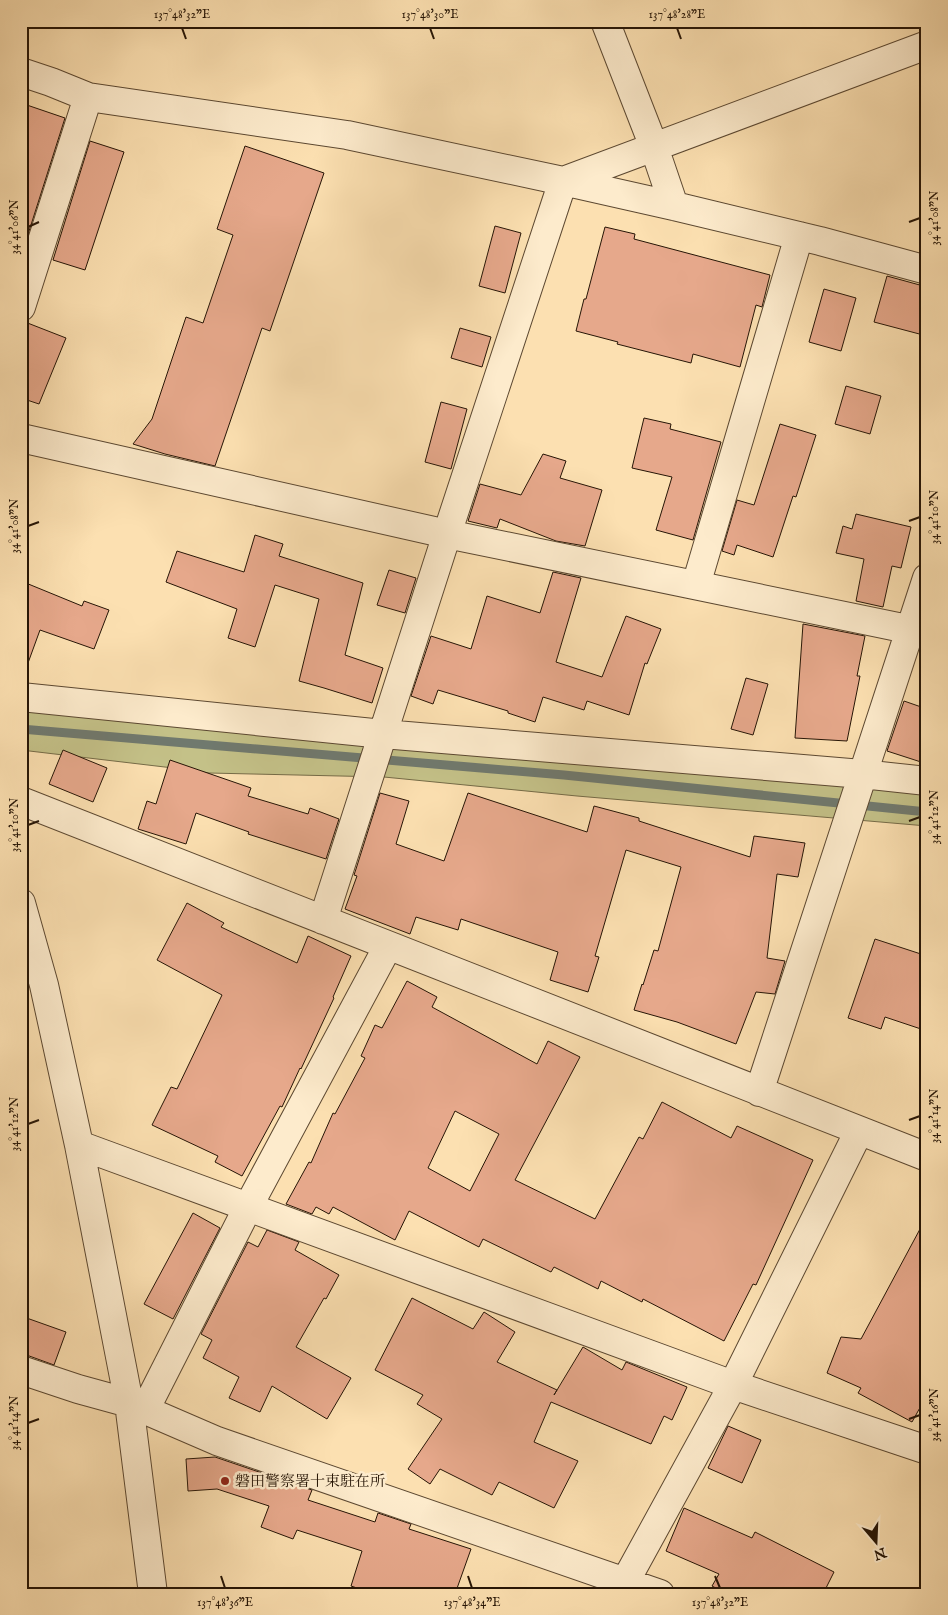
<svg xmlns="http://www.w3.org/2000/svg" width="948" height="1615" font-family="'IM FELL English','Noto Serif JP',serif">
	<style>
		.grass { fill: #c4c188; stroke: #756b47 }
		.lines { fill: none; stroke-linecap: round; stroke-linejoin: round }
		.stream { stroke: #70796e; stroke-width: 9 }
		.building { fill: #e6a88b; stroke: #261506; fill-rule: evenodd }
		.minor-casing { stroke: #5c4831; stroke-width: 30 }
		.minor { stroke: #fdebcc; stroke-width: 28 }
		.ticks { fill: none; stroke: #261506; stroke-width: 2 }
		.poi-dot { fill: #8f2418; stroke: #fdebcc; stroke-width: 2 }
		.labels { text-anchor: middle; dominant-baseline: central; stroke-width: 5; stroke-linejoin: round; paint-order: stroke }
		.poi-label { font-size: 15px; fill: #261506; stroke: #fdebcc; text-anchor: start }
		.neatline { fill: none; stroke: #261506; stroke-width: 2 }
		.ticks-label { font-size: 12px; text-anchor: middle; fill: #261506 }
	</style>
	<rect width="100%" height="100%" fill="#fce0b1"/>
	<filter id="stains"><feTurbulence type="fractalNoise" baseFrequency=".004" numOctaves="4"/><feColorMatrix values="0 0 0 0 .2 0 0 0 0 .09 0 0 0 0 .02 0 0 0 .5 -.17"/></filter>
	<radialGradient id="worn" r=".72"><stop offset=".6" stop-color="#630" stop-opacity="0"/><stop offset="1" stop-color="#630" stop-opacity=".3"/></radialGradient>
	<path class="grass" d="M21,697L927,781V826L577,796L384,777L209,773L190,770L21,750Z"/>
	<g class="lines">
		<path class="stream" d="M21,729L564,775L927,812"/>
	</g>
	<path class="building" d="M21,103L65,118L23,250L21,249Z
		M90,141L124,152L85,270L53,260Z
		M245,146L324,173L270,331L262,328L215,466L165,454L133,444L152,419L186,317L203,323L233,235L217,229Z
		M495,226L521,233L505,293L479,286Z
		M605,227L635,234L634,239L770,275L762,307L756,305L740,367L693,354L691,363L617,344L618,342L576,331L584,299H586Z
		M887,276L927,287V336L874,322Z
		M824,289L856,298L841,351L809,342Z
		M21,322H25L66,338L39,404L21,398Z
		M460,328L491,337L482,367L451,358Z
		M846,386L881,396L870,434L835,424Z
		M441,402L467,409L451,469L425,462Z
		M644,418L671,424L670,429L721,442L693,540L656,530L672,477L632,468Z
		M780,424L816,435L796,497L793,496L773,557L737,545L734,555L722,551L737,500L754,505Z
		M543,454L566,461L560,478L602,490L585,546L556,541L500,519L497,528L468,521L480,484L521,495Z
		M856,514L911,527L901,568L892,566L883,607L856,601L864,559L836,553L843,526L852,529Z
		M255,535L283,544L279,556L363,583L345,655L383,668L372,703L324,688L299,681L319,599L275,585L255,647L228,638L237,609L166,582L177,551L244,572Z
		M389,570L416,578L405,613L377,605Z
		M553,572L581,578L556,662L602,677L626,616L661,629L647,664L645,663L629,715L587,701L584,710L543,697L535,722L508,713V711L438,690L433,704L411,696L431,636L471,649L487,596L540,613Z
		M21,581L82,606L84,601L109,610L94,649L40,630L24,674H21Z
		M803,624L865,636L857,676H860L847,741L795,738Z
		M746,678L768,684L753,735L731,729Z
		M904,701L927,709V745L921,762L887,751Z
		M63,750L107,768L93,802L49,784Z
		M170,760L251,788L248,796L308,814L310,808L339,819L326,859L248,834L249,832L196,813L186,844L138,829L147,801L156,804Z
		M380,793L409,801L396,844L444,861L468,793L587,832L594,806L639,818V821L750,857L754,836L805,843L798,877L777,874L767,958L785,961L775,994L756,992L736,1044L677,1022L634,1010L642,984L643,985L654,950L658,951L681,867L626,850L595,956L599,957L588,992L550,980L558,952L461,919L458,930L416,917L410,934L345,909L357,876L354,875L356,869Z
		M187,903L224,923L221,927L297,963L308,936L351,956L333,997L334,998L301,1069L300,1068L282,1107L280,1106L242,1176L215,1162L218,1156L152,1125L171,1087L177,1089L222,995L157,960Z
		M875,939L927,956V1031L885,1017L881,1029L848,1018Z
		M407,981L437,997L432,1007L537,1064L548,1041L580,1057L515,1180L595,1219L639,1137L643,1139L662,1102L731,1138L737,1126L813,1160L756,1285L753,1284L724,1341L643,1299L642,1302L601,1281L598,1289L554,1267L551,1272L483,1239L479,1247L409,1211L395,1240L333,1207L329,1214L316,1207L312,1214L286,1204L309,1162L311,1163L333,1113L335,1114L365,1058L361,1056L375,1025L382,1028ZM455,1111L499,1134L470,1191L428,1168Z
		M193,1213L220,1228L173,1319L144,1304Z
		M927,1216V1395L912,1422L858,1393L861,1388L827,1373L841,1337L861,1339Z
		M267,1230L299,1242L295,1250L339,1275L326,1299L324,1298L296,1347L351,1378L327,1419L272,1386L260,1412L229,1398L239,1377L203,1358L212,1340L201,1334L248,1242L258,1247Z
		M412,1298L473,1329L484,1312L515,1332L497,1362L557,1390L554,1395L583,1347L622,1370L626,1362L687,1387L672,1420L664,1416L651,1444L551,1402L534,1442L578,1461L554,1508L499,1482L492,1495L440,1469L430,1484L408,1469L442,1419L417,1404L423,1395L375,1370Z
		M21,1316L66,1332L54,1365L21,1353Z
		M728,1426L761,1440L742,1483L708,1468Z
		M215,1457L312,1490L308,1500L375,1522L378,1513L411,1524L409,1529L471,1549L455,1594H375L351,1586L362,1551L297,1530L293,1539L261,1527L269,1506L217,1489L188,1491L186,1459Z
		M684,1508L752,1538L755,1532L834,1572L823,1594H727L712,1586L719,1574L666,1551Z"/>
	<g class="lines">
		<g class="minor-casing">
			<path id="minor" d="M605,21L654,147L674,206
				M21,72L51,82L88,97L347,135L563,181L674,206L820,241L927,270
				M21,307L88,97
				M21,438L447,534L927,633
				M696,585L799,236
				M21,697L383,734L862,774L927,781
				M21,801L927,1157
				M21,903L44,985L79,1145L129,1403L153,1594
				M323,920L447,534L563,181L927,45
				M759,1092L927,578
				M79,1145L733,1385L927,1450
				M21,1370L78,1389L129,1403L217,1441L660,1594
				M145,1410L248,1207L388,946
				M625,1582L733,1385L859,1131"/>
		</g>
		<use href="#minor" class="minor"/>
	</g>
	<path class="ticks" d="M182,28L186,39M430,28L434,39M677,28L681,39M909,222L920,218M28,227L39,222M909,521L920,517M28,526L39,522M909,821L920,817M28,825L39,821M909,1120L920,1116M28,1124L39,1120M909,1419L920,1415M28,1423L39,1419M221,1576L225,1588M468,1576L472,1588M715,1576L720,1588"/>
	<circle class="poi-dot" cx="225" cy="1481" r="5"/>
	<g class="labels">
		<g class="poi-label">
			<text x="235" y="1481">磐田警察署十束駐在所</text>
		</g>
	</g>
	<rect width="948" height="1615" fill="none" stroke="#fce0b1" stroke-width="55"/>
	<g transform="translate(876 1542) rotate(161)" stroke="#fdebcc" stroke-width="4" paint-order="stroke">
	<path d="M0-4L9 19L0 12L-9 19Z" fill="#261506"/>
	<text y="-8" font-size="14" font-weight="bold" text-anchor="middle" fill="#261506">N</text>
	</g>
	<rect x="28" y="28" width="892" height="1560" class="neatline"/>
	<g class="ticks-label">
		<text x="182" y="18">137°48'32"E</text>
		<text x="430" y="18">137°48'30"E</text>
		<text x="677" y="18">137°48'28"E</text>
		<text transform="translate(934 218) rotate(-90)" y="4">34°41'08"N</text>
		<text transform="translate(14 227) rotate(-90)" y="4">34°41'06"N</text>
		<text transform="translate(934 517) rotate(-90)" y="4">34°41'10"N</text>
		<text transform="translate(14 526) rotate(-90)" y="4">34°41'08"N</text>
		<text transform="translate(934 817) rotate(-90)" y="4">34°41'12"N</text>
		<text transform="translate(14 825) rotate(-90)" y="4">34°41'10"N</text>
		<text transform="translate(934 1116) rotate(-90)" y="4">34°41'14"N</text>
		<text transform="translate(14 1124) rotate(-90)" y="4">34°41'12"N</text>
		<text transform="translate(934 1415) rotate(-90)" y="4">34°41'16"N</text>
		<text transform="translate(14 1423) rotate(-90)" y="4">34°41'14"N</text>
		<text x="225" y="1606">137°48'36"E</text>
		<text x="472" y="1606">137°48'34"E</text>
		<text x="720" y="1606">137°48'32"E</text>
	</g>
	<rect width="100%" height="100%" filter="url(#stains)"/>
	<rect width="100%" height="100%" fill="url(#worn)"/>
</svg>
